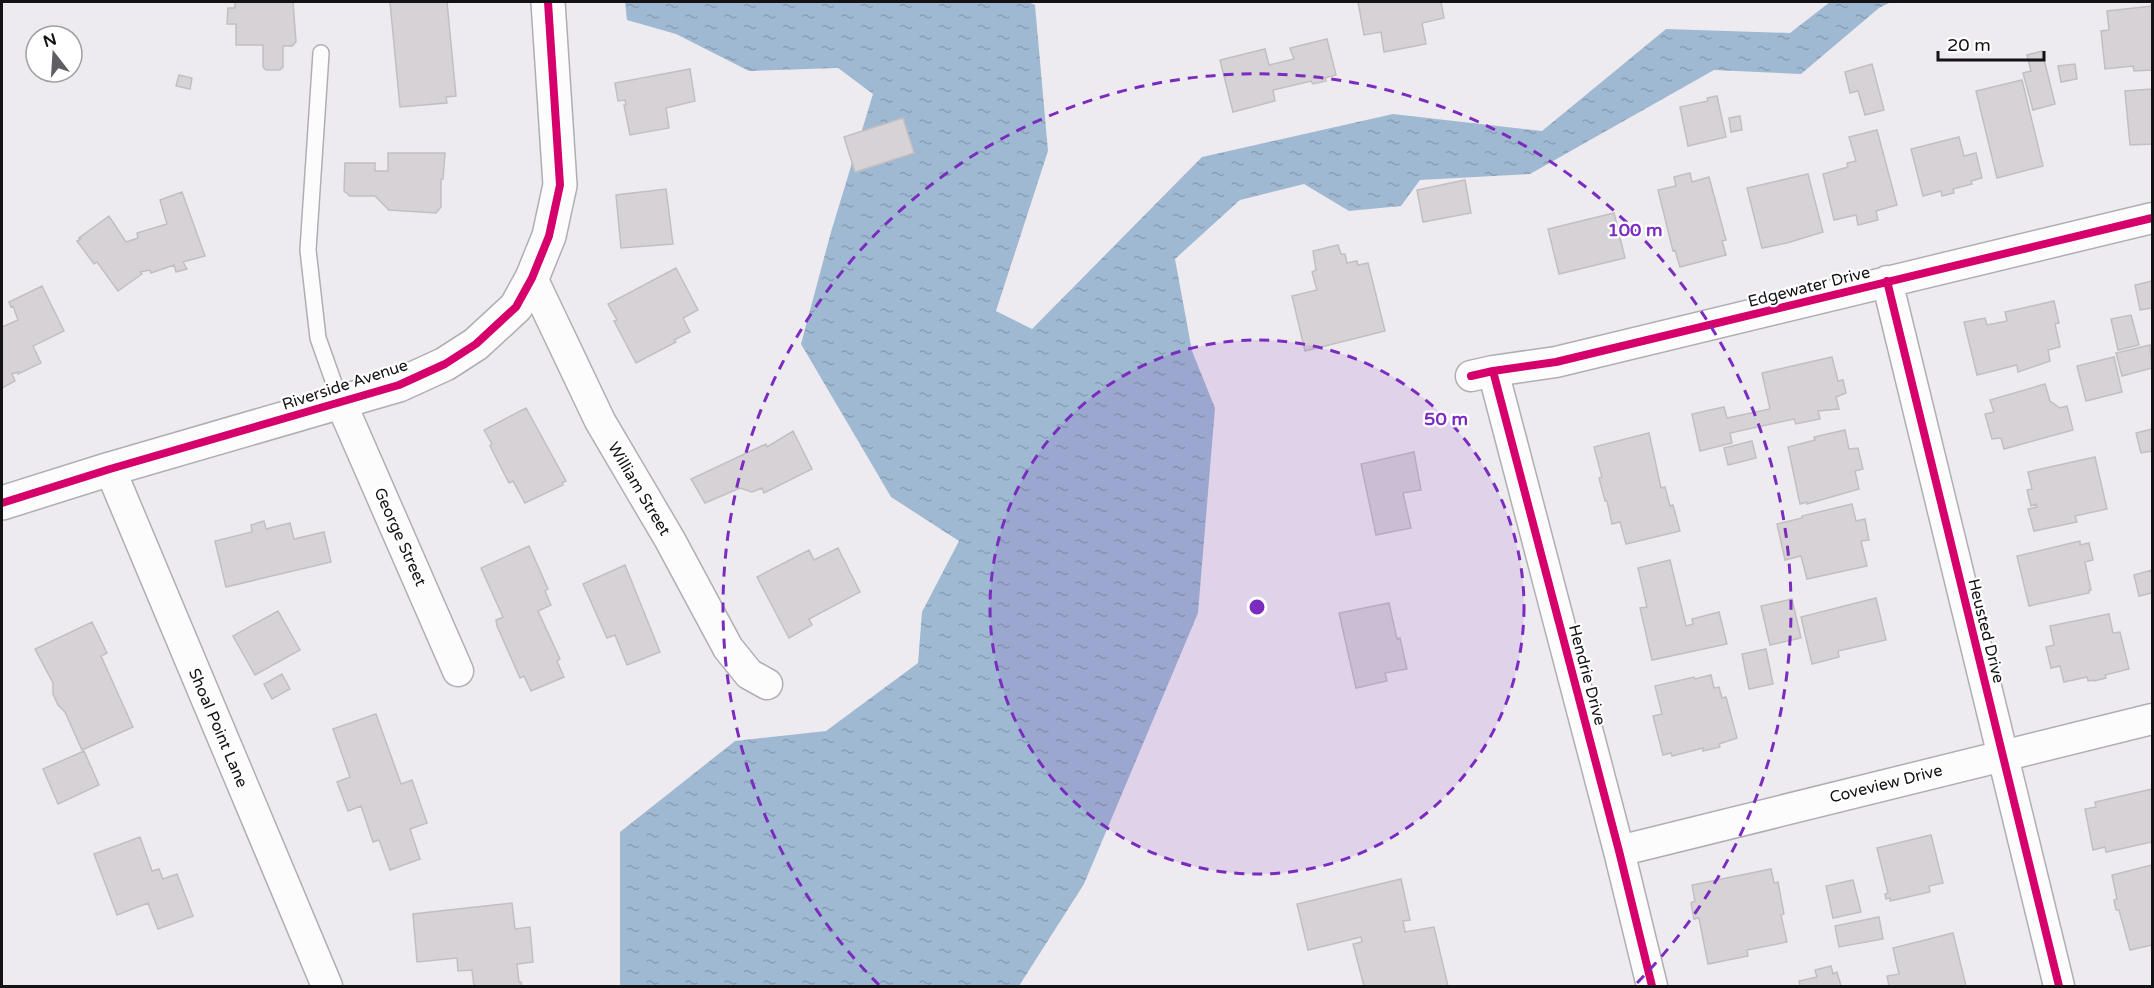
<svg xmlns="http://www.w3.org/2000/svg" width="2154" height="988" font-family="'Varela Round',sans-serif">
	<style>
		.water { fill: url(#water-ripples) }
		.building { fill: #d6d2d6; stroke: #c2bfc2; stroke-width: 1.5 }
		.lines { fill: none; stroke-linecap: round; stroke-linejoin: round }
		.lane-casing { stroke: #b0aeb2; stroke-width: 18 }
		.street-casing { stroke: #b0aeb2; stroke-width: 33 }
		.secondary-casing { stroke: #b0aeb2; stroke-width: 36 }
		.lane { stroke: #fcfcfd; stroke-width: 15 }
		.street { stroke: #fcfcfd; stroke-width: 30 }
		.secondary { stroke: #fcfcfd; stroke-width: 33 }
		.cycleway-casing { stroke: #fff; stroke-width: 11 }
		.cycleway { stroke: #d6006c; stroke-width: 8 }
		.ring { fill: none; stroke: #7b2cbf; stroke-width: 3; stroke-dasharray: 10 8 }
		.labels { text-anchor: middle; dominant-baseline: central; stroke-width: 4.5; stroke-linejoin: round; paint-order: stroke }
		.street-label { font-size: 16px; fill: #131215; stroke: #fff }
		.centre { fill: #7b2cbf; stroke: #fff; stroke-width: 3 }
		.ring-label { font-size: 18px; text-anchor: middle; font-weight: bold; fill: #7b2cbf; stroke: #fff; stroke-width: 4.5; stroke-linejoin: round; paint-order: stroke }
	</style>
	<defs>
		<pattern id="water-ripples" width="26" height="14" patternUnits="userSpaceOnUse" patternTransform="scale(1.5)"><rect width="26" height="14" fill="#a0b9d2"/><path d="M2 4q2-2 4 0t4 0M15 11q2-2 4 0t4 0" fill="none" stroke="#899eb3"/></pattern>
	</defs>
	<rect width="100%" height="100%" fill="#eeebf0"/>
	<path class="water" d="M625,2H1028L1035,5L1048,151L996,311L1032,329L1202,157L1393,114L1542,131L1666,29L1790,33L1830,2H1891L1879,8L1801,74L1714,70L1530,174L1420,180L1401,206L1349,211L1304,184L1240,200L1175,259L1192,351L1215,408L1198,613L1084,884L1019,986H620V832L735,741L826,731L918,663L922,612L959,541L891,497L801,344L831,232L873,94L838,68L749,71L676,34L627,20Z"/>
	<path class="building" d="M235,2H293L296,42L292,46H283V67L280,70H266L263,67V45H236V24H227L228,8H235Z
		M390,2H447L456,96L446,97L447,103L400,107Z
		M1358,2H1441L1444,18L1422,23L1426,44L1384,52L1381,32L1364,35Z
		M2152,6V70L2134,71L2133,66L2105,69L2101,31L2109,30L2107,11Z
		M1327,39L1336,75L1325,78L1326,81L1313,84L1311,81L1273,90L1275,101L1233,112L1220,60L1265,49L1269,65L1294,59L1290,48Z
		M2042,51L2055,104L2033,110L2023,73L2031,71L2027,55Z
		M1872,64L1884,110L1865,115L1858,91L1850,93L1845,72Z
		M2075,64L2077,79L2061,82L2058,66Z
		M690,69L695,101L666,108L669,128L630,135L624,105H626L625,100L618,101L615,83Z
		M179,75L192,78L190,89L176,86Z
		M2022,80L2043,166L1997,178L1976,91Z
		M2152,89V144L2130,145L2125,91Z
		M1717,96L1726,137L1688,146L1680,107L1708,101L1707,98Z
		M1740,116L1742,130L1731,132L1729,118Z
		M903,118L914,153L855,172L844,137Z
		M1877,130L1897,205L1876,211L1878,220L1858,225L1856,215L1834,220L1823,174L1848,167L1847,163L1856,161L1849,137Z
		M1959,137L1964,156L1976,153L1982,178L1971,181L1972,184L1953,189L1954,193L1942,196L1941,191L1923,196L1911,149Z
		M388,153H445L443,179H441V207L436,213L389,210L375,196H350L344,191L345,163H375V171H388Z
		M1690,173L1692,182L1709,177L1726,240L1722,241L1726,255L1680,267L1675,250L1673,251L1658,190L1676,186L1674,177Z
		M1808,174L1823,232L1787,243L1762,248L1747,188Z
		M1465,180L1471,213L1423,222L1417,190Z
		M666,189L673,244L621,248L616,195Z
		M182,192L205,256L183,262L187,269L176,272L174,265L151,273L150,270L140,272L142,274L118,291L97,262L94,264L77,241L81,239L79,238L109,216L126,242L138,238L137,233L167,224L160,200Z
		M1614,213L1625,258L1559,274L1548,229Z
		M1338,245L1341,254H1345L1347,263L1357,261L1358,265L1368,263L1385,331L1305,351L1292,296L1317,290L1312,272L1316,270L1313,251Z
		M676,268L698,310L683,318L690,332L674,340L676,342L636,363L614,321L617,320L608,304Z
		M2152,281V308L2140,310L2135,285Z
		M42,286L64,331L33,346L41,363L18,374V372L12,374L15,381L2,388V327L18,320L13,306L11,307L9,302Z
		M2054,301L2059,323L2055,324L2060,347L2048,350L2050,361L2018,372L2017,365L1977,375L1964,322L1985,318L1987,325L2007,321L2005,312Z
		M2131,315L2139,345L2118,350L2111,319Z
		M2150,345L2152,368L2122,376L2116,353Z
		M1832,357L1838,381L1843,380L1846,393L1836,397L1839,409L1818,411L1820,419L1796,424L1794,419L1730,433L1732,443L1700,451L1692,414L1724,407L1727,418L1770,409L1762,373Z
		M2114,357L2122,392L2086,401L2077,366Z
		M2045,384L2050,401L2060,408L2067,406L2073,430L2004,449L2001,438L1992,439L1985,414L1994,412L1990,400Z
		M526,408L566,481L562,483L563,485L525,503L513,481L509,483L490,446L492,444L484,430Z
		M2152,429V451L2141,453L2136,433Z
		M1845,430L1849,449L1858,448L1863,469L1855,471L1859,489L1807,504V502L1800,504L1788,447L1815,440L1814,437Z
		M793,431L812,469L764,493L762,488L752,492L740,488L705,503L691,479L766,444L767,447Z
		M1649,433L1661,488L1665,487L1670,506L1673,505L1680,531L1626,544L1620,522L1612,524L1607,501H1605L1599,478L1602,477L1594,447Z
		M1752,441L1756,458L1728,465L1724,448Z
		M1414,452L1421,490L1403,493L1411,528L1376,535L1361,464Z
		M2095,457L2107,509L2075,516L2077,522L2034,531L2028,509L2037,507L2036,504L2031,506L2027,490L2032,489L2028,472Z
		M1852,504L1856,521L1865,519L1869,540L1861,541L1867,566L1807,579L1801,556L1785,560L1777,524L1802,518V516Z
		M264,521L266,529L290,523L294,539L324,532L331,562L226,587L215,541L252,532L251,525Z
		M2080,541V545L2089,543L2093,560L2085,562L2091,590H2089V593L2029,606L2017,556Z
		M529,546L548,589L545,591L551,605L538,611L560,659L557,661L564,677L531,691L524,676L520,678L497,626L496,620L503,617L481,568Z
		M838,548L860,592L809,619L812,625L789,638L757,577L809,550L814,560Z
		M1670,560L1686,626L1693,624L1692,619L1719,612L1727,644L1652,660L1640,608L1647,607L1638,568Z
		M625,565L660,652L627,665L615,635L607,638L583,584Z
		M2152,570V593L2139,596L2134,575Z
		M1876,598L1886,640L1838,651L1839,657L1812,664L1801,617Z
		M1792,599L1801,638L1770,645L1761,606Z
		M1389,603L1397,639L1400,638L1407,669L1385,673L1387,681L1356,688L1339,613Z
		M278,611L300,650L255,675L233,636Z
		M2109,614L2113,633L2120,632L2129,669L2105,675L2106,678L2094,681V680L2088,681L2087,677L2064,682L2060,666L2051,668L2046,647L2054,645L2050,626Z
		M92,622L107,653L101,656L133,727L82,750L65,712L58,705L53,694V683L35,649Z
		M1766,649L1773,684L1749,689L1742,654Z
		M282,674L290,689L272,699L264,684Z
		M1711,675L1714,688L1719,687L1722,698L1726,697L1737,738L1719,744L1720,747L1703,751V748L1672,756L1671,753L1663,755L1653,716L1662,714L1655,686L1694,677L1695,679Z
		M376,714L401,784L412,780L427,823L410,829L420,859L390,870L379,840L373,842L361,806L348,811L337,782L350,777L333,729Z
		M84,751L99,785L58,804L43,769Z
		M2152,789V842L2106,852L2105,847L2093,850L2085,809L2096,807L2095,802Z
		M1931,835L1943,883L1929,886L1930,892L1890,901V898L1886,899L1885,894L1888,893L1877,848Z
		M140,837L152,871L159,869L163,879L177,874L193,916L158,929L148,903L117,915L94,854Z
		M2152,865V945L2130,950L2119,910H2116L2114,900L2117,899L2112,875Z
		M1771,869L1774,883L1778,882L1784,914L1781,915L1787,942L1747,950L1748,956L1708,964L1699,918L1694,919L1691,903L1695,901L1692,885Z
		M1401,879L1410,920L1403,921L1405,932L1434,927L1448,986H1364L1353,944L1362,942L1361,937L1308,950L1297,904Z
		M1853,880L1861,912L1833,918L1826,886Z
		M512,903L515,929L530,927L533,962L517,964L519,982H521L522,986H474L472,970L458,971L457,958L417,962L413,914Z
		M1879,917L1883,939L1839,947L1835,926Z
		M1953,933L1966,986H1889L1887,976L1899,974L1893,948Z
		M1831,966L1833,974L1837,972L1841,986H1800L1799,981L1817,977L1815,970Z"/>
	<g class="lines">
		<g class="lane-casing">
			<path id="lane" d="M321,53L308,250L318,338L341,403"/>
		</g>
		<g class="street-casing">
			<path id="street" d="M532,278L600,421L670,540L728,648L749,674L767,684
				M1887,281L2059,986
				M1493,371L1619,851L1652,986
				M1471,376L1493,371L1556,362L2152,218
				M341,403L458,671
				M110,469L327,986
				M1619,851L2152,719"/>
		</g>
		<g class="secondary-casing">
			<path id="secondary" d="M2,503L110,469L399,385L445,364L476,344L516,307L532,278L549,236L560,185L548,2"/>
		</g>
		<use href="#lane" class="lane"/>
		<use href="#street" class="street"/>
		<use href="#secondary" class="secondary"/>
		<g class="cycleway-casing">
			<path id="cycleway" d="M1887,281L2059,986
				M1493,371L1619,851L1652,986
				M1471,376L1493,371L1556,362L2152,218
				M2,503L110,469L399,385L445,364L476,344L516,307L532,278L549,236L560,185L548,2"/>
		</g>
		<use href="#cycleway" class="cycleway"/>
	</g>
	<circle cx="1257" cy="607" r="267" fill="#7b2cbf" fill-opacity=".12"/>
	<g class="ring">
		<circle cx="1257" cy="607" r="267"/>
		<path d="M879 985A534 534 0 1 1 1635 985"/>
	</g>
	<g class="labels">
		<g class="street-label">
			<text transform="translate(1809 287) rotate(-14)">Edgewater Drive</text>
			<text transform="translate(345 385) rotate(-18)">Riverside Avenue</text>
			<text transform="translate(639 489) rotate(59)">William Street</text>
			<text transform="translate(400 537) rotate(66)">George Street</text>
			<text transform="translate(1986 631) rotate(76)">Heusted Drive</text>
			<text transform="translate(1587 675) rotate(75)">Hendrie Drive</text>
			<text transform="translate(218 728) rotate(67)">Shoal Point Lane</text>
			<text transform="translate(1886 784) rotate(-14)">Coveview Drive</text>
		</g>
	</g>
	<circle cx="1257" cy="607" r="9" class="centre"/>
	<g class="ring-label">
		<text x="1635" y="236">100 m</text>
		<text x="1446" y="425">50 m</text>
	</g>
	<rect width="2154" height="988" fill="none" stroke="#131215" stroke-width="6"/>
	<g transform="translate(54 54) rotate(343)"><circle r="28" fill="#ffffff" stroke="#a1a0a1" stroke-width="1.5"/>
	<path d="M0-4.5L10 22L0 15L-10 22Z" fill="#605e62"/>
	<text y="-9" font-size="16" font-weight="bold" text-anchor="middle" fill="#131215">N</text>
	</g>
	<path d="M1938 51v9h106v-9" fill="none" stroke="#131215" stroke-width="3"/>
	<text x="1947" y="51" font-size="18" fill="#131215" stroke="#ffffff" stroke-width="4.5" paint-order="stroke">20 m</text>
</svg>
